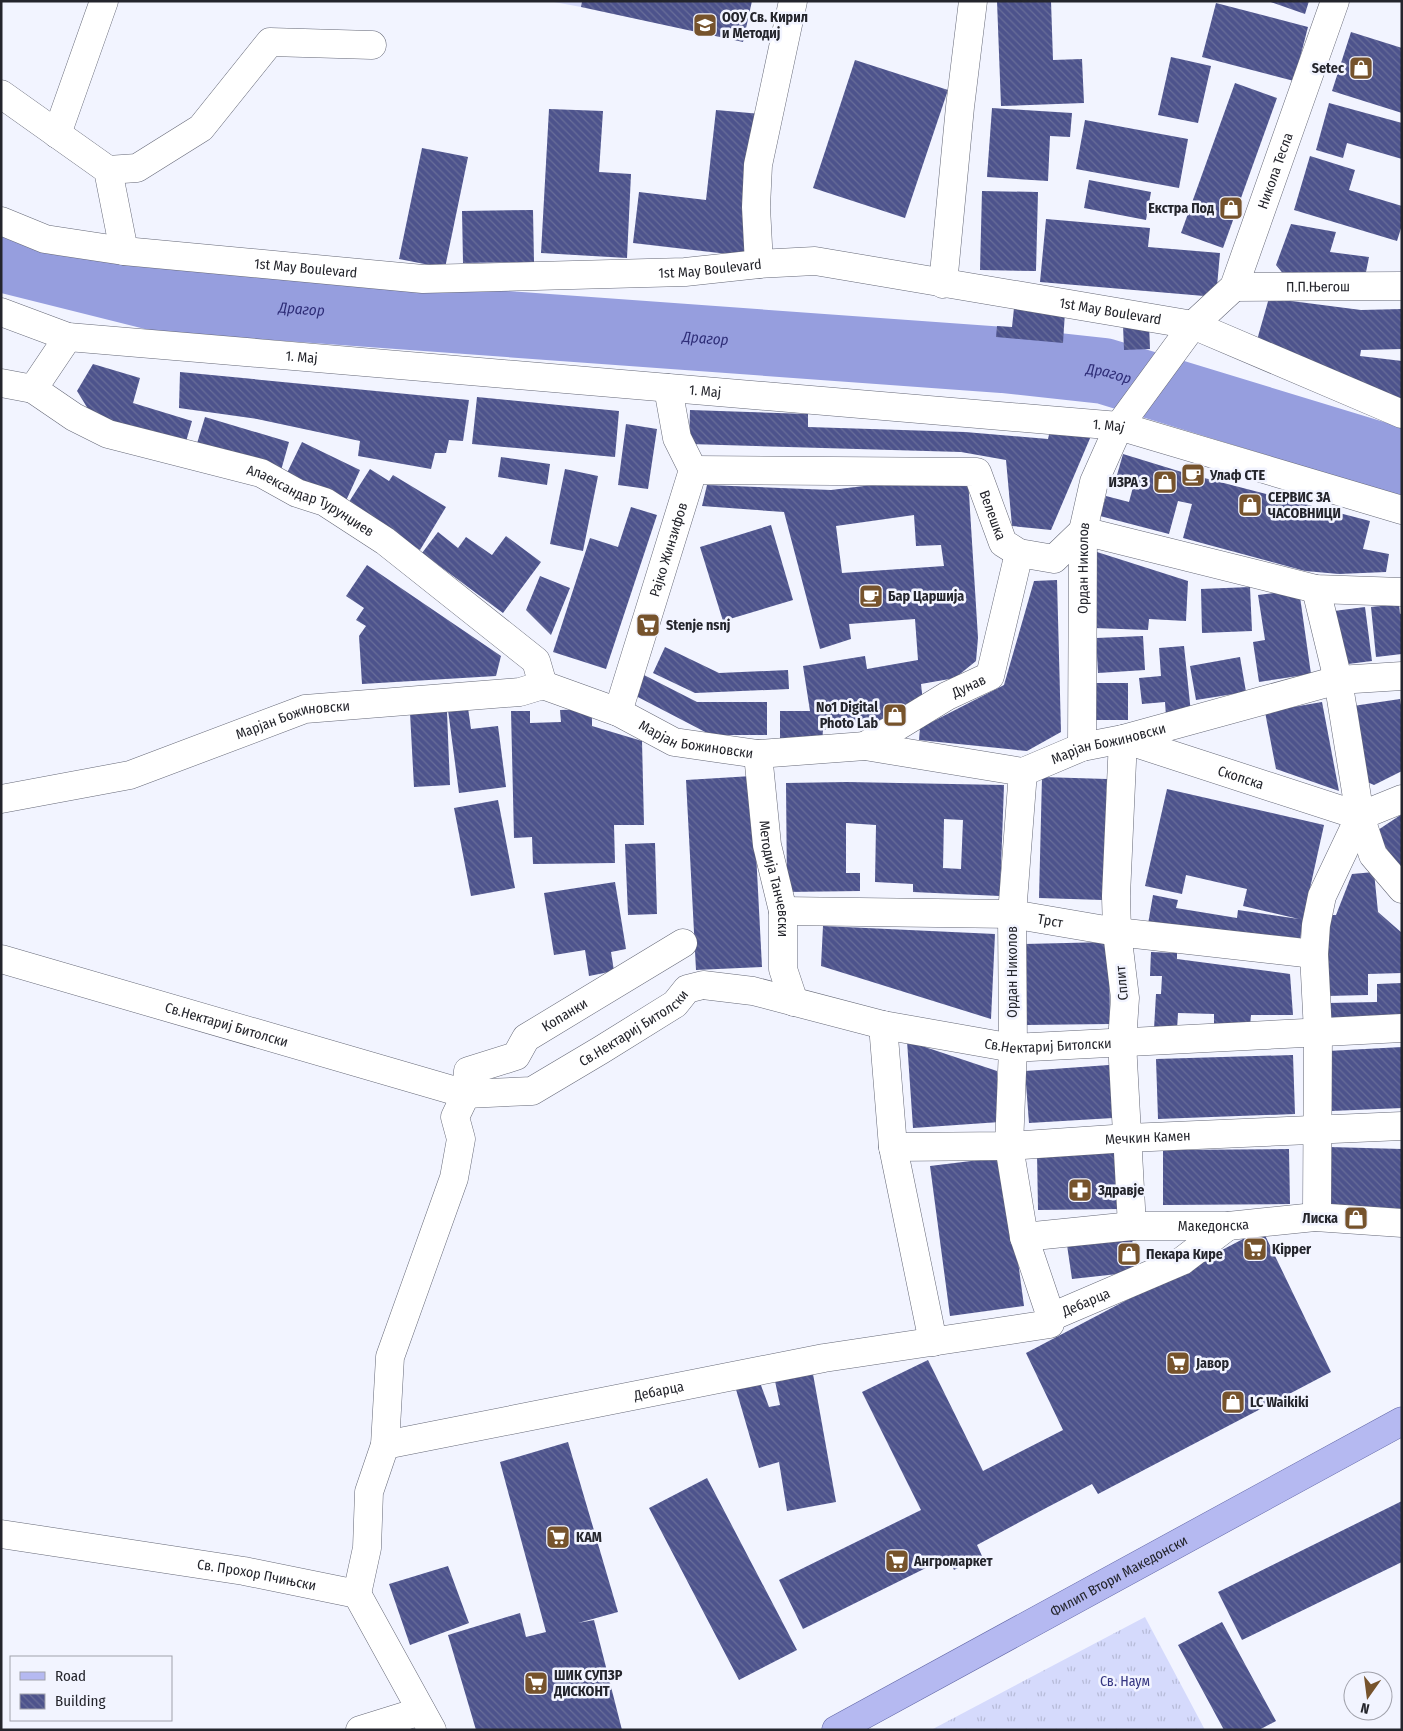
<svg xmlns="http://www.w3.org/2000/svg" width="1403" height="1731" font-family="'Fira Sans Condensed',sans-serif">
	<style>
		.grass { fill: url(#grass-tufts) }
		.garden { fill: #d5dafc }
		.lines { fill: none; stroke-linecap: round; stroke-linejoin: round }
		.river { stroke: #969ede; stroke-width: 66 }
		.building { fill: url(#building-back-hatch); fill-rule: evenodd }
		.minor-casing { stroke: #656877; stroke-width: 29 }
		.major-casing { stroke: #6267a6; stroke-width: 29 }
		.minor { stroke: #fff; stroke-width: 28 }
		.major { stroke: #b5b9f1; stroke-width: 28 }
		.labels { text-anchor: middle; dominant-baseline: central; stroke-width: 5; stroke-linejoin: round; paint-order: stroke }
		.poi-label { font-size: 14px; font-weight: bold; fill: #24252c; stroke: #f2f4ff; text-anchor: start }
		.street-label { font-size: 14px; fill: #24252c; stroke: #f2f4ff }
		.park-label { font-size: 14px; fill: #343580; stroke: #f2f4ff }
		.water-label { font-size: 15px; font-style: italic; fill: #2e2d77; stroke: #f2f4ff }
	</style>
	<defs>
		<pattern id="grass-tufts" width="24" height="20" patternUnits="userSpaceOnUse" patternTransform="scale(1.25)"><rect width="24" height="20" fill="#d5dafc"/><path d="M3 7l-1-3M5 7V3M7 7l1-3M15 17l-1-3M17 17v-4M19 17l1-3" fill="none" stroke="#b7bbd8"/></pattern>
		<pattern id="building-back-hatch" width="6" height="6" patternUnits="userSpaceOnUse" patternTransform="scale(1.25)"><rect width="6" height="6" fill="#4d538c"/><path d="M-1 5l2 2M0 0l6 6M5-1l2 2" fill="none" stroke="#696e99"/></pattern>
	</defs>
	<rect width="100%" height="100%" fill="#f2f4ff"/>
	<path class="grass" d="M1145,1617L1205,1730H931Z"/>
	<path class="garden" d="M549,1H582L581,7Z"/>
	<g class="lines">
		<path class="river" id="s1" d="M1,259L161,299L1003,360L1104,371L1402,462"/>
	</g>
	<path class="building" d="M582,1H752L743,42L581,7Z
		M997,1H1051L1053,60L1082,59L1084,103L1001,106Z
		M1268,1H1309L1305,14Z
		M1216,3L1308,27L1294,81L1202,57Z
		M1351,32L1402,48V113L1332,91Z
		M1171,57L1211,66L1198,123L1158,115Z
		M855,60L948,90L905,218L813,188Z
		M1235,83L1277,98L1223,248L1181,233Z
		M1329,103L1402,123V159L1347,143L1343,158L1316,150Z
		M992,108L1072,113L1070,137L1050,136L1048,181L987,177Z
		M549,109L603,111L599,172L631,174L627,258L541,253Z
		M716,110L761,114L745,256L633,243L639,192L706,200Z
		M1085,120L1188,139L1179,188L1076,169Z
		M422,148L468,157L445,268L399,259Z
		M1310,156L1355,170L1349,190L1402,206V225L1397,241L1294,210Z
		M1089,180L1151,192L1146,220L1084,208Z
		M982,191L1038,192L1036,271L980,270Z
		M533,210L534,262L463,263L462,211Z
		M1046,219L1150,228L1148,247L1220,253L1216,297L1040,282Z
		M1291,224L1336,232L1330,252L1369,257L1366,272L1285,276L1276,265Z
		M1269,298L1361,310L1402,309V349L1361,350L1360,356L1402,361V402L1257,340Z
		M1014,308L1065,312L1063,343L996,337L997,326L1012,327Z
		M1149,324L1150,349L1124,350L1123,325Z
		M93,364L140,378L133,403L192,421L185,445L93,417L77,391Z
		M180,372L469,400L463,441L449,440L446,453H435L431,469L358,456L360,441L257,419L179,408Z
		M477,397L619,411L615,457L472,444Z
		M690,410L808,414V427L965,432L1048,439L1051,426L1091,436L1051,530L1012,526L1006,460L961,452L689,444Z
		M205,417L289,442L280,474L195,450Z
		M626,424L657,429L648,489L618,485Z
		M302,442L360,470L345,503L286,475Z
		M1123,454L1185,473L1370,521L1363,549L1389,554L1386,572L1339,574L1305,571L1183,538L1192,504L1178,501L1169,534L1100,516L1106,496L1129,502L1133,487L1115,482Z
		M501,457L550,464L547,485L498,477Z
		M370,469L389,481L393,475L446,507L420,550L347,505Z
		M565,469L598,476L583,551L550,544Z
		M968,478L978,638L976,661L955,678L921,684L923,702L875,722L823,730L822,744L780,742V711H810L803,666L865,656L867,669L918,660L915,619L849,624L851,639L820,649L784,512L702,506L707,485L831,490L913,480ZM914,515L916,546L941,545L944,566L842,573L836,526Z
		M631,507L657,515L606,669L553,652L590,538L618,547Z
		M771,525L793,600L723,621L700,547Z
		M438,532L458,548L466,537L492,555L506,536L541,562L503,613L422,553Z
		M1097,552L1188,581L1186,621L1149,619L1148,630L1094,628Z
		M367,565L501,656L496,676L362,684L359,636L366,626L356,620L364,608L346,596Z
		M540,576L570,588L551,635L526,610Z
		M1057,580L1061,732L1027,751L919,740L920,728L1004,685L1034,581Z
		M1250,587L1252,631L1202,633L1201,589Z
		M1299,590L1311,674L1259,682L1253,642L1265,640L1258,595Z
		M1399,604L1400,614L1402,613V654L1376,657L1371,607Z
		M1365,607L1372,661L1340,665L1334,611Z
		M1143,636L1145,670L1098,673L1096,638Z
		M1184,646L1191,713L1166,716L1165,702L1142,704L1139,678L1161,676L1159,648Z
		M665,647L719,673L788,670L789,689L695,693L653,673Z
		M1240,657L1246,692L1196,700L1190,666Z
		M644,675L697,702H767V735H711L634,695Z
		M1092,683H1128V720H1093Z
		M1400,699L1402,711V771L1374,785L1365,781L1353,706Z
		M1322,702L1339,791L1276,769L1265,712Z
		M468,708L471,729L498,726L506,787L459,793L448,710Z
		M592,709V726L642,741L644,825H614L615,863L533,864L532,837L514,838L511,711H530V723L561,722L560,710Z
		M447,712L450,785L414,787L410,713Z
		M752,776L762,967L696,970L686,780Z
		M1042,777L1107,779L1103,900L1039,898Z
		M847,782L1004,785L1000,896L913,892V884L875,882L876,825L846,823V873H860V891L787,892L786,783ZM944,819L963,820L961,869L943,868Z
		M1167,789L1324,825L1303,920L1299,947L1148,924L1153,895L1178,900L1176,908L1237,918L1238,910L1299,919L1243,906L1247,889L1186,875L1182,894L1145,886Z
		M498,800L515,888L471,896L454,808Z
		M1402,814V871L1375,832Z
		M655,843L657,914L628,915L625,844Z
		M1374,872L1378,912L1402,933V973L1368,974V995L1327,996L1324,915H1336L1352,874Z
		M615,882L626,949L611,952L614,971L589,976L585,950L554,955L544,893Z
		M823,926L995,934L991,1019L821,966Z
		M1109,942L1110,1024L1025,1025L1024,944Z
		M1151,952L1177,953V959L1290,974L1293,1015H1251L1250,1026L1214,1024V1014L1178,1013L1177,1030L1154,1029L1156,994H1161L1162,976H1150Z
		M1402,983V1021L1328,1023V1003L1377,1002V984Z
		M907,1041L997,1071L1000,1122L913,1128Z
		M1402,1047V1108L1331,1111L1328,1051Z
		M1293,1055L1295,1114L1158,1119L1156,1059Z
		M1109,1065L1113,1118L1029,1123L1025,1071Z
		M1329,1147L1402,1149V1212L1327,1209Z
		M1289,1149L1290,1204L1163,1205V1150Z
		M1119,1152L1120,1209L1038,1210L1037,1153Z
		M1004,1157L1024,1306L950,1316L930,1166Z
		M1262,1229L1331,1372L1098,1494L1092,1484L1046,1508L977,1545L982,1556L954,1570L948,1557L803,1629L779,1580L921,1510L862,1392L928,1360L983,1471L1063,1430L1026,1353Z
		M1132,1238L1136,1272L1072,1279L1067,1245Z
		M813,1374L836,1502L787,1511L779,1462L759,1468L735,1386L759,1380L769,1407L780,1405L775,1381Z
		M568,1442L618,1612L578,1623L594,1620L622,1730H476L448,1635L520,1613L526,1637L546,1632L500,1462Z
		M707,1478L797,1650L739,1680L649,1508Z
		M1402,1501V1562L1242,1640L1218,1592Z
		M448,1566L469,1623L410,1645L389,1584Z
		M1222,1622L1276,1721L1259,1730H1224L1178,1645Z"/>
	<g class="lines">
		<g class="minor-casing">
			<g id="minor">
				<path d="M1,94L108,170L124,251"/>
				<path d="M57,134L104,1"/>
				<path d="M108,170L137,168L201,128L270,42L372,45"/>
				<path id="s2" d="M1,221L45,239L124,251L423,279L685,272L759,264L815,261L1193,325L1402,414"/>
				<path d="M759,264L756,207L758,165L793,1"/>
				<path d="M943,284L960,107L973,1"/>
				<path id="s3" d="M1234,287L1402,286"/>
				<path id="s4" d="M1,312L68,337L1119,426L1402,510"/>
				<path d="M1,383L33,389L68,337"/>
				<path id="s5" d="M33,389L74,417L108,434L261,473L297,493L325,502L385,541L536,661L543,685"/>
				<path id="s6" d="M693,470L977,472L1003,543L1019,553L1054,559L1083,531L1316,589L1402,592"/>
				<path d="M1316,589L1338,680L1360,816L1373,855L1402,889"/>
				<path id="s7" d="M618,712L693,470L677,438L668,388"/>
				<path id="s8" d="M865,746L947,696L990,676L1019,553"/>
				<path id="s9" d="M1082,747L1083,531L1094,482L1119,426L1193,325L1234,287L1335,1"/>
				<path id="s10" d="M758,754L767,845L783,911V969L794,1002"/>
				<path id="s11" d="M1,799L130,775L305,709L520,692L543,685L618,712L674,742L758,754L865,746L1023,772L1082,747L1123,739L1338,680L1402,676"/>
				<path d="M1360,816L1402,799"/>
				<path id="s12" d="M783,911L1012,914L1117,932L1314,954"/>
				<path id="s13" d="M1,959L466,1094L532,1091L601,1050L675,1004L687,989L703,985L753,991L883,1025L1013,1048L1402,1028"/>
				<path d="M883,1025L893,1147L933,1342"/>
				<path id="s14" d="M893,1147L1009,1146L1128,1138L1402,1126"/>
				<path d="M1315,1217L1317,1209L1318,1032L1314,954L1316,925L1322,896L1360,816"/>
				<path id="s15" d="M1132,1226L1122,1042L1125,998L1117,932L1116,896L1123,739L1360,816"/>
				<path id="s16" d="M1024,1237L1132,1226H1228L1315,1217L1402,1223"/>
				<path id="s17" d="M1051,1317L1182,1261L1228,1226"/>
				<path id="s18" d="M385,1445L824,1358L1050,1324L1051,1317L1024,1237L1009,1146L1013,1048L1012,914L1023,772"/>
				<path id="s19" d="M1,1534L244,1571L357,1594L432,1730"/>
				<path id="s20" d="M357,1594L367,1548L369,1492L385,1445L390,1357L454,1178L461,1139L455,1117L466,1094L468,1071L516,1056L526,1038L683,943"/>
				<path d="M360,1730L421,1711"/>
			</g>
		</g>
		<g class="major-casing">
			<g id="major">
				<path id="s21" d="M836,1730L1402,1421"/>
			</g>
		</g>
		<use href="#minor" class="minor"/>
		<use href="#major" class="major"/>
	</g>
	<defs>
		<g id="school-square" transform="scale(1.25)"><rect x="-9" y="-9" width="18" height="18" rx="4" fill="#76532c" stroke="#f2f4ff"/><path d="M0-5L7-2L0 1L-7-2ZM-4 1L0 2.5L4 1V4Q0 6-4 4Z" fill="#fff"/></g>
		<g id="shop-square" transform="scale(1.25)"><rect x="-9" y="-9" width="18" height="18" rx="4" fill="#76532c" stroke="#f2f4ff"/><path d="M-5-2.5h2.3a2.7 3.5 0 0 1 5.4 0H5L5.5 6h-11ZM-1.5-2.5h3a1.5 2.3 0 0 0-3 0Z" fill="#fff"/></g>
		<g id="cafe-square" transform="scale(1.25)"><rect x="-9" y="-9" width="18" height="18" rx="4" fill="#76532c" stroke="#f2f4ff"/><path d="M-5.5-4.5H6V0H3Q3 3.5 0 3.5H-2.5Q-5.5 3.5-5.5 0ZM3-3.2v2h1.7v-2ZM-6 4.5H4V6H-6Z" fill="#fff"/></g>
		<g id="supermarket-square" transform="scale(1.25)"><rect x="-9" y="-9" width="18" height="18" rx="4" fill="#76532c" stroke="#f2f4ff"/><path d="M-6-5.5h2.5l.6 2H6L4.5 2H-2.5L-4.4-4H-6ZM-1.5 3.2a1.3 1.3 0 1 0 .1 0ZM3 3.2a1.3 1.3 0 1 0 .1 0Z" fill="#fff"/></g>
		<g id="pharmacy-square" transform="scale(1.25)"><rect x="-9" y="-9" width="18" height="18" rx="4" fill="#76532c" stroke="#f2f4ff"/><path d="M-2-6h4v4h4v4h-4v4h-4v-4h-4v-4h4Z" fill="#fff"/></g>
	</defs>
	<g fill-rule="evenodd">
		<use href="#school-square" x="705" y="25"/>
		<use href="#shop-square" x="1361" y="68"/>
		<use href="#shop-square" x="1231" y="208"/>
		<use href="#cafe-square" x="1193" y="475"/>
		<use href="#shop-square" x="1165" y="482"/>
		<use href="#shop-square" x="1250" y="505"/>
		<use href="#cafe-square" x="871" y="596"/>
		<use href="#supermarket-square" x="648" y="625"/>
		<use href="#shop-square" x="895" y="715"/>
		<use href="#pharmacy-square" x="1080" y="1190"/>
		<use href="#shop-square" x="1356" y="1218"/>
		<use href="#supermarket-square" x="1255" y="1249"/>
		<use href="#shop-square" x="1129" y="1254"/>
		<use href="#supermarket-square" x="1178" y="1363"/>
		<use href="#shop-square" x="1233" y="1402"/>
		<use href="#supermarket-square" x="558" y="1537"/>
		<use href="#supermarket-square" x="897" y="1561"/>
		<use href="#supermarket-square" x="536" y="1683"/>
	</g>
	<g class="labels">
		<g class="poi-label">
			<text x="722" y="17">ООУ Св. Кирил<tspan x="722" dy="16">и Методиј</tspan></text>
			<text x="1344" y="68" text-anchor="end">Setec</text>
			<text x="1214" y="208" text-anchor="end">Екстра Под</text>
			<text x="1210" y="475">Улаф СТЕ</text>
			<text x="1148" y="482" text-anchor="end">ИЗРА З</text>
			<text x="1268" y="497">СЕРВИС ЗА<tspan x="1268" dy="16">ЧАСОВНИЦИ</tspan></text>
			<text x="888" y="596">Бар Царшија</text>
			<text x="666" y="625">Stenje nsnj</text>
			<text x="878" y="707" text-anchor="end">No1 Digital<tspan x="878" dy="16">Photo Lab</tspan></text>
			<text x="1098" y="1190">Здравје</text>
			<text x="1338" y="1218" text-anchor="end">Лиска</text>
			<text x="1272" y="1249">Kipper</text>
			<text x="1146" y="1254">Пекара Кире</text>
			<text x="1196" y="1363">Јавор</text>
			<text x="1250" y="1402">LC Waikiki</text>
			<text x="576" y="1537">KAM</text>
			<text x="914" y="1561">Ангромаркет</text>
			<text x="554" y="1675">ШИК СУПЗР<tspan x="554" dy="16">ДИСКОНТ</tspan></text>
		</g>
		<g class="street-label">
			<text stroke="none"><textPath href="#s9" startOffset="632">Никола Тесла</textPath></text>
			<text stroke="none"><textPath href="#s2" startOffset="310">1st May Boulevard</textPath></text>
			<text stroke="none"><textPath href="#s2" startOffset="715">1st May Boulevard</textPath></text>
			<text stroke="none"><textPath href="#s3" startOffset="84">П.П.Његош</textPath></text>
			<text stroke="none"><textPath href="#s2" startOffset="1120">1st May Boulevard</textPath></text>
			<text stroke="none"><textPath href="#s4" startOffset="306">1. Мај</textPath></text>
			<text stroke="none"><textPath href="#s4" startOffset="711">1. Мај</textPath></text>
			<text stroke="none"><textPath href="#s4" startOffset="1116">1. Мај</textPath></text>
			<text stroke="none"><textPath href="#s5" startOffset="302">Алаександар Турунџиев</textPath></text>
			<text stroke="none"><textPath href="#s6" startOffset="330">Велешка</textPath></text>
			<text stroke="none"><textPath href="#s7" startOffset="170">Рајко Жинзифов</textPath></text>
			<text stroke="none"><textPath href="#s9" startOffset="179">Ордан Николов</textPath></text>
			<text stroke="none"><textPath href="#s8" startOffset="120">Дунав</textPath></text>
			<text stroke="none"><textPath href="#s11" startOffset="304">Марјан Божиновски</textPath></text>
			<text stroke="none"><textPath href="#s11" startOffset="722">Марјан Божиновски</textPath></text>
			<text stroke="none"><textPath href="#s11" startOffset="1144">Марјан Божиновски</textPath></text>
			<text stroke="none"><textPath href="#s15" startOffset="612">Скопска</textPath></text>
			<text stroke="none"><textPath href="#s10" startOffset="126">Методија Танчевски</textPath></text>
			<text stroke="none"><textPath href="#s12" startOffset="268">Трст</textPath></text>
			<text transform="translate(1012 972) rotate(-90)">Ордан Николов</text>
			<text transform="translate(1122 983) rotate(-95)">Сплит</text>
			<text stroke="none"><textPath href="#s20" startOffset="658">Копанки</textPath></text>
			<text stroke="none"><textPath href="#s13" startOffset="235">Св.Нектариј Битолски</textPath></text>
			<text stroke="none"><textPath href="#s13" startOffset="670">Св.Нектариј Битолски</textPath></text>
			<text stroke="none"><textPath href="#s13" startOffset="1105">Св.Нектариј Битолски</textPath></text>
			<text stroke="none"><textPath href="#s14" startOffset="255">Мечкин Камен</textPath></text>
			<text stroke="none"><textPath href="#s16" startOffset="190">Македонска</textPath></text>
			<text stroke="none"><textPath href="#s17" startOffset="38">Дебарца</textPath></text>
			<text stroke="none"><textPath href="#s18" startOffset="279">Дебарца</textPath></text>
			<text stroke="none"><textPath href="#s19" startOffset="259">Св. Прохор Пчињски</textPath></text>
			<text stroke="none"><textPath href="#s21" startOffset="322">Филип Втори Македонски</textPath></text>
		</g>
		<g class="park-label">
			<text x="1125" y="1681">Св. Наум</text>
		</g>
		<g class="water-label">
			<text stroke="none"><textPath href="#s1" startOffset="306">Драгор</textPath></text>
			<text stroke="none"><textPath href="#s1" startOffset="711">Драгор</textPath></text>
			<text stroke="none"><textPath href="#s1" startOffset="1116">Драгор</textPath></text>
		</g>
	</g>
	<rect width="1403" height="1731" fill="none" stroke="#24252c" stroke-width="5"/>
	<rect x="10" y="1656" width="162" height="65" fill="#f2f4ff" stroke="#a0a1ab"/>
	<rect x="20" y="1672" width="25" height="8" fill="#b5b9f1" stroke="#a0a1ab"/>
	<text x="55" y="1681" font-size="15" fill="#24252c">Road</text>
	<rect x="20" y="1694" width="25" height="15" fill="url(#building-back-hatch)" stroke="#a0a1ab"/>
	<text x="55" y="1706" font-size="15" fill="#24252c">Building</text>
	<g transform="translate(1368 1696) rotate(194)"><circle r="24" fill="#f2f4ff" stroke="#a0a1ab"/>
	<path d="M0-4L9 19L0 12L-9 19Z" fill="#76532c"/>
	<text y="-8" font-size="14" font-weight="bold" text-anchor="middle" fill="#24252c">N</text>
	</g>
</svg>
